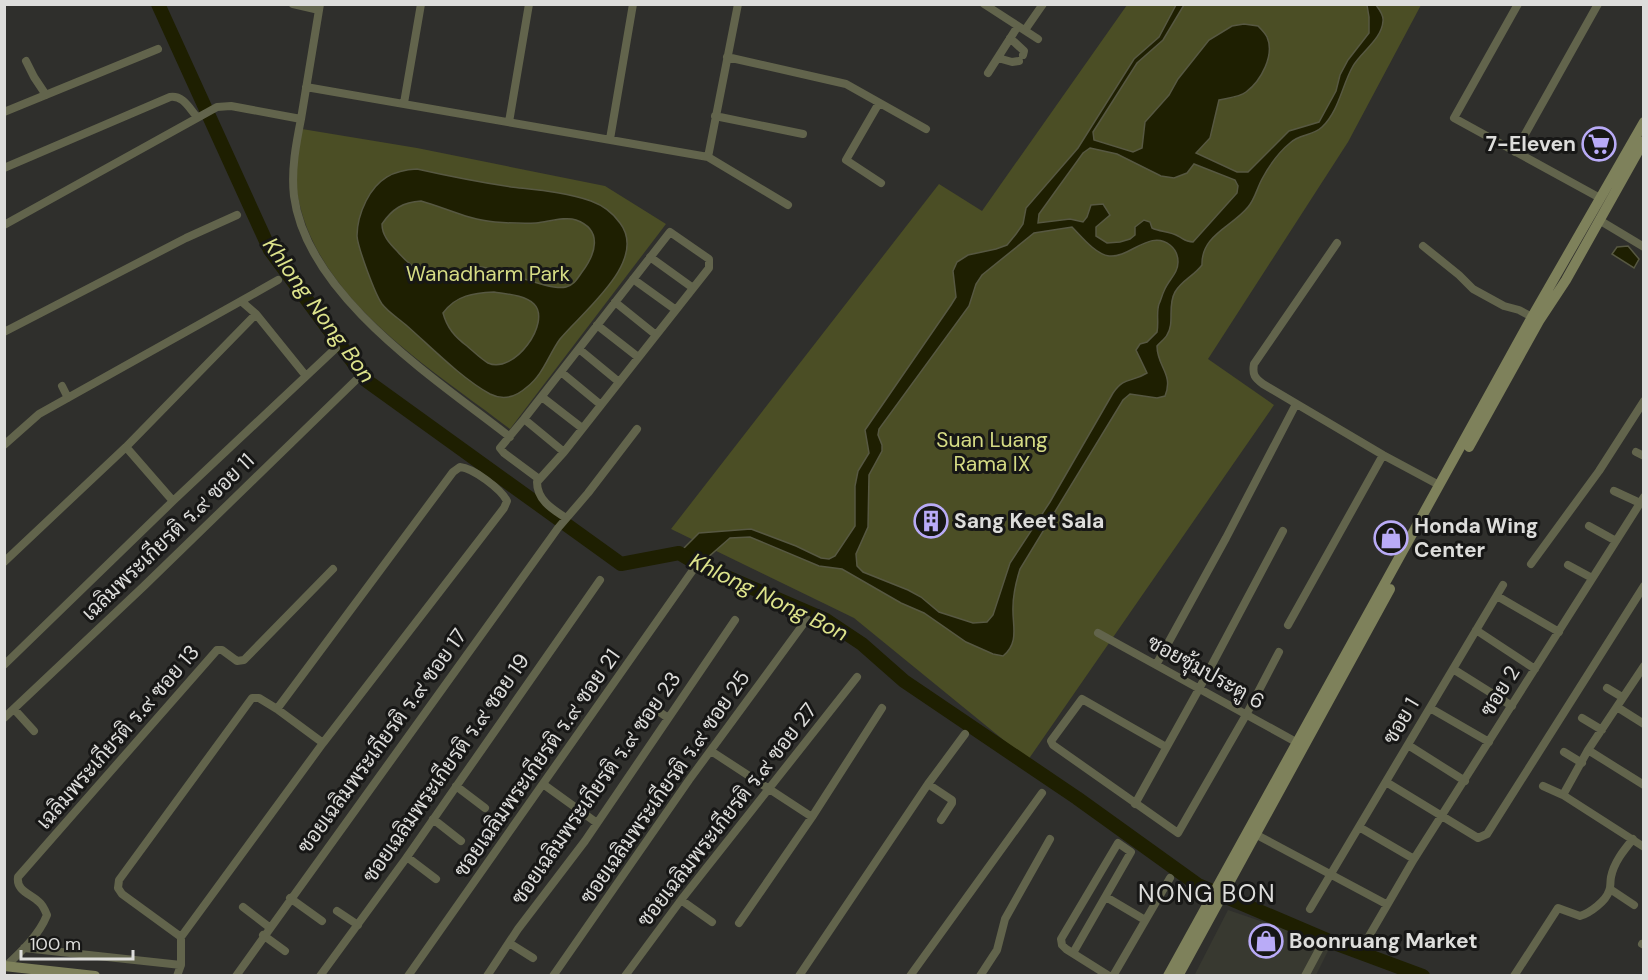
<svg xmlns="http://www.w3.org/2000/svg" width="1648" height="980" font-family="'DM Sans',Sarabun,sans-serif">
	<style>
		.built { fill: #383930 }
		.green { fill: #4b4e25 }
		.water { fill: #1e1f01; stroke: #575842; stroke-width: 1.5; fill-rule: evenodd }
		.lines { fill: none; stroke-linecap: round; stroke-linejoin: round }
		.river { stroke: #1e1f01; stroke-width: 14 }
		.street { stroke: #62644c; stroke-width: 8 }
		.secondary { stroke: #7e815b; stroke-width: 10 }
		.labels { text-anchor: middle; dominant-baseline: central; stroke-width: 6; stroke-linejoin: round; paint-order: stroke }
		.poi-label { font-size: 21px; font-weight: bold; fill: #dddddb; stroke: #171716; text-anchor: start }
		.park-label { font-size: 21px; fill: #d5db84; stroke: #171716 }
		.street-label { font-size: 21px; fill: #dddddb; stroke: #171716 }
		.water-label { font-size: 22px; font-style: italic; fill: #dde38b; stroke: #171716 }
		.quarter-label { font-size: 24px; letter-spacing: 1.5px; fill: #dddddb; stroke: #171716 }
	</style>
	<rect width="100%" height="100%" fill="#2f2f2c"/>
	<path class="built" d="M1228,910L1331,945L1316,975L1194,976Z"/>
	<path class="green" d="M1127,5H1421L1348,142L1208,359L1274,405L1028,760L854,618L671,529L939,184L982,211Z
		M302,129L417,148L605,186L666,224L510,429C432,369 318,301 298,197C293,174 298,151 302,129Z"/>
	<path class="water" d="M1176,5H1184L1163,40L1137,63L1093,132L1094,140L1133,152L1142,148L1145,122L1169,95L1178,79L1209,40L1232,26L1244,24L1258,26C1261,29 1265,33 1267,37C1275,55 1261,81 1246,92C1240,97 1228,98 1219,100L1210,138L1196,153L1237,172H1248L1289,131L1319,122L1336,91L1340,75L1348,60L1369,33V17L1367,5H1376C1379,9 1384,15 1383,21C1382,39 1361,52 1353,66C1342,85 1339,111 1322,127C1313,136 1299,134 1290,143C1279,152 1269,166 1262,179C1257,188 1255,199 1248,207C1232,227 1201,235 1202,265C1194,276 1182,280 1175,292C1167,306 1175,323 1167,335C1165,339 1160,342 1157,346C1157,367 1174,374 1165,396L1157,398L1130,394L1123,400L1020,569C1016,582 1013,594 1013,607C1012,625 1020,642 1003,656L993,654L966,642L924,613L901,603L842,569L819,566L750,537L730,538L699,565L679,553L699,533L751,529L796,546L821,558L829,559L835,556L855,526V486L858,471L869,453L865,430L951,305L956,297L953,271L957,262L968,255L996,249L1007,245L1016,234L1023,224L1026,208L1078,148L1134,59L1159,37ZM1090,148L1117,154L1161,176L1174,178L1187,173L1194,164L1235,180L1238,186L1237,193L1193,242C1185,242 1184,239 1178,236C1170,231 1160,232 1152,228L1150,222L1144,220L1135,227V235L1130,239L1120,242L1107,243L1096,236V227L1110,215L1103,204L1091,205L1087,217L1083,222L1070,219L1038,223L1039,214L1083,153ZM1072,227C1081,236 1095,254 1109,256C1130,258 1150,229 1170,245C1175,249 1178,255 1178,262C1178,274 1168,280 1164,291C1162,295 1161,300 1159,304C1156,312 1159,323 1157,332L1147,342L1140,344L1136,350L1147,373C1131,383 1125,376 1113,393L1050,502L1010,563L993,615L987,622L973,623L939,612L921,597L908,590L863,572L857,566L856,554L868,527L869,475L882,451V445L878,435L879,429L969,306L976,284L982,275L1034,233Z
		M417,169C448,176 479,182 511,187C537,190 566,192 591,201C602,205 613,213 620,223C649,261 582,312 560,339C549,354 543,375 527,387C516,397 504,401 490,394C461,378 431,347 406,325C398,318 388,312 382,304C375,294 358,248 357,236C357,224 361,211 366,201C377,179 393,170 417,169ZM421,201C446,208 469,220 495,222C508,223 522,224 536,223C548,222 565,216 576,220C604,230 595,255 582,272C577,279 574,285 566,287C550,291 506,271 487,268C475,265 467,269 456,273C430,280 413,270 397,251C389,243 382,235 382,224C392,209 403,202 421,201ZM494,292C506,294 525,295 534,304C552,322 514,375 488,363C481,359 473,351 467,346C455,337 447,328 443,313C456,295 474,293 494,292Z
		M1628,246L1639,259L1634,268L1612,254L1617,247Z"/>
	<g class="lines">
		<path class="river" d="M158,4L270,250L367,381L621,564L679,553L699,565L826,620L862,644L904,681L1077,798L1198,885L1334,943L1423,976"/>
		<path class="street" d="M293,4L319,10
			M984,4L1038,39
			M1518,4L1454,118L1600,198
			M1025,30L1043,4
			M1010,38L1024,51L1023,55
			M727,57L846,84L926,129
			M998,58L1012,62L1019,61
			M26,61L34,77L46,95
			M988,73L1018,26
			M306,87L708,157L788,205
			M404,103L421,4
			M879,103L846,160L881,183
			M4,112L158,49
			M715,116L803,134
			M301,119C296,144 291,170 294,196C307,296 436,379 510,437
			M509,122L529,4
			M610,139L633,4
			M1515,152L1598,4
			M708,157L738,4
			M4,168L170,97C183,95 189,108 197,117
			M1599,220L1644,247
			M4,225L217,107L231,106L301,119L320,4
			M1337,243L1254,364C1252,375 1255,378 1263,384L1383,455L1439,485
			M1423,246L1459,275L1473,289L1504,306L1519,310L1532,317
			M650,257L693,288
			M633,279L676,310
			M241,301L278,280
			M615,302L656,335
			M597,325L638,357
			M4,332L186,238L237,215
			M579,349L619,382
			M561,372L601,405
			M62,386L68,398
			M542,397L582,428
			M524,419L564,452
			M4,445L39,414L241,301L256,314L306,376
			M126,447L173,501
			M1636,452L1644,456
			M460,467C473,468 501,489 507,501L504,508L323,743L181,937L122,894L118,888L119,880L252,698H259L277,709L453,472Z
			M539,479L504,453L500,448L524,419L670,232L709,259V268L564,452L537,482C537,500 552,509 566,518
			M1614,491L1640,503
			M1589,526L1616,541
			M4,562L126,447L256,314
			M1531,564L1599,471L1644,401
			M1568,565L1592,578
			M1497,596L1559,632
			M1288,625L1383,455
			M1476,630L1535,669
			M1098,633L1296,742
			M4,665L173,501L336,348
			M1156,665L1226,538L1296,404
			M1453,669L1512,706
			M1607,688L1622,697
			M650,705L668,718
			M1617,707L1644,724
			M1430,708L1489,742
			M14,709L34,731
			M277,709L323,743
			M4,718L144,586L355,381
			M1582,718L1602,730
			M1408,745L1465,781
			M1166,747L1082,699L1051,741L1053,745L1178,833L1246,715L1279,652
			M1588,750L1644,785
			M711,751L812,817
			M1564,752L1582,763
			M1386,782L1478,838L1487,834L1644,586
			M543,784L597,823
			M928,784L952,800V803L941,820
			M456,786L485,808
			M1543,786L1563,795L1644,847
			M1563,795L1588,750L1644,666
			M1135,804L1199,689L1283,531
			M433,819L461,841
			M1359,827L1414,859
			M1255,834L1386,904
			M407,857L436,879
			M1610,889L1634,905
			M1106,897L1145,920
			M290,898L322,921
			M681,900L712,922
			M243,907L269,927
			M1310,909L1503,585
			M337,911L358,925
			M739,923L812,817L882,708
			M263,935L285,951
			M509,943L533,958
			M1365,943L1414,859L1644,497
			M1642,944L1644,945
			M24,948L181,965
			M1073,953L1131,852L1118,843L1061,939L1062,945L1066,949L1109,976
			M6,966C22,951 39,935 47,915C45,910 43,905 39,902C31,894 16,891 18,877L217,650H222L237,661L244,660L333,569
			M177,976L181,965V937
			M236,976L558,528L588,493L637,429
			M320,976L407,857L600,580
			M408,976L693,570
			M487,976L518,929L585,841L735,620
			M553,976L689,780L807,619
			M625,976L681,900L857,677
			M799,976L928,784L965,734
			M910,976L1042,793
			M980,976L997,950L1005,919L1050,839
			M1113,976L1170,878
			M1305,976L1320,948
			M1514,976L1558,908L1580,916C1590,913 1606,901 1609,891C1611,887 1610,882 1611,877C1614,862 1624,850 1633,839"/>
		<path class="secondary" d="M1469,447L1539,321L1566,280L1644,141
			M4,966L95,976
			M1168,976L1532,317L1644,122
			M1178,976L1390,589"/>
	</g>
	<defs>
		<g id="supermarket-ring" transform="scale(1.725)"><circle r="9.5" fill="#171716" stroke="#b9abf7" stroke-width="1.5"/><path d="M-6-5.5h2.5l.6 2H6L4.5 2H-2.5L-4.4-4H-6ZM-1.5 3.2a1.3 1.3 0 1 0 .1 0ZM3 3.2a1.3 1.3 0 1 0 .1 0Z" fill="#b9abf7"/></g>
		<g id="building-ring" transform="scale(1.725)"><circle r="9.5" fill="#171716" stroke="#b9abf7" stroke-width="1.5"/><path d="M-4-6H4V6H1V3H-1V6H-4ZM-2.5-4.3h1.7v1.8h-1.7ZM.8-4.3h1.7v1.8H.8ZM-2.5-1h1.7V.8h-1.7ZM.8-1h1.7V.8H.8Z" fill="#b9abf7"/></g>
		<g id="shop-ring" transform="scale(1.725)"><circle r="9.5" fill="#171716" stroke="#b9abf7" stroke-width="1.5"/><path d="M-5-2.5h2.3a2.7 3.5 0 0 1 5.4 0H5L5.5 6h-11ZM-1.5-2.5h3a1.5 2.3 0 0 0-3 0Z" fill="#b9abf7"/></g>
	</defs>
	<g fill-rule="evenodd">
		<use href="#supermarket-ring" x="1599" y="144"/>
		<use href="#building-ring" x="931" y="521"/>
		<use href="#shop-ring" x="1391" y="538"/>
		<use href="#shop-ring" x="1266" y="941"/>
	</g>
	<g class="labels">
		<g class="poi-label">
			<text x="1576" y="144" text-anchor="end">7-Eleven</text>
			<text x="954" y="521">Sang Keet Sala</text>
			<text x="1414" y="526">Honda Wing<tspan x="1414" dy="24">Center</tspan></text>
			<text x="1289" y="941">Boonruang Market</text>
		</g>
		<g class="park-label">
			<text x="488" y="274">Wanadharm Park</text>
			<text x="992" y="440">Suan Luang<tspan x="992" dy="24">Rama IX</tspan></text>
		</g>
		<g class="street-label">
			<text transform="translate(168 537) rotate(-44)">เฉลิมพระเกียรติ ร.๙ ซอย 11</text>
			<text transform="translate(1206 672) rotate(29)">ซอยซุ้มประตู 6</text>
			<text transform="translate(1500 691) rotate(-58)">ซอย 2</text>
			<text transform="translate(1401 721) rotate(-59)">ซอย 1</text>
			<text transform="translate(118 737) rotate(-49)">เฉลิมพระเกียรติ ร.๙ ซอย 13</text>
			<text transform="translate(382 741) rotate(-54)">ซอยเฉลิมพระเกียรติ ร.๙ ซอย 17</text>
			<text transform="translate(537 763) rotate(-55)">ซอยเฉลิมพระเกียรติ ร.๙ ซอย 21</text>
			<text transform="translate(446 768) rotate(-55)">ซอยเฉลิมพระเกียรติ ร.๙ ซอย 19</text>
			<text transform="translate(665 787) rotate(-55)">ซอยเฉลิมพระเกียรติ ร.๙ ซอย 25</text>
			<text transform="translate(596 788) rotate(-55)">ซอยเฉลิมพระเกียรติ ร.๙ ซอย 23</text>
			<text transform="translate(727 815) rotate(-52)">ซอยเฉลิมพระเกียรติ ร.๙ ซอย 27</text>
		</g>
		<g class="water-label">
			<text transform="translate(319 310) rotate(54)">Khlong Nong Bon</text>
			<text transform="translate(769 597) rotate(26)">Khlong Nong Bon</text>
		</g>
		<g class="quarter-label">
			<text x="1207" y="893">NONG BON</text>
		</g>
	</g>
	<rect width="1648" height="980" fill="none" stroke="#dddddb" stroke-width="12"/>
	<path d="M21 950v9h112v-9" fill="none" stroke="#dddddb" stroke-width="3"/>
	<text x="30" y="950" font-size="18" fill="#dddddb" stroke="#171716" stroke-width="4.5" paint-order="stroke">100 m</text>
</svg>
